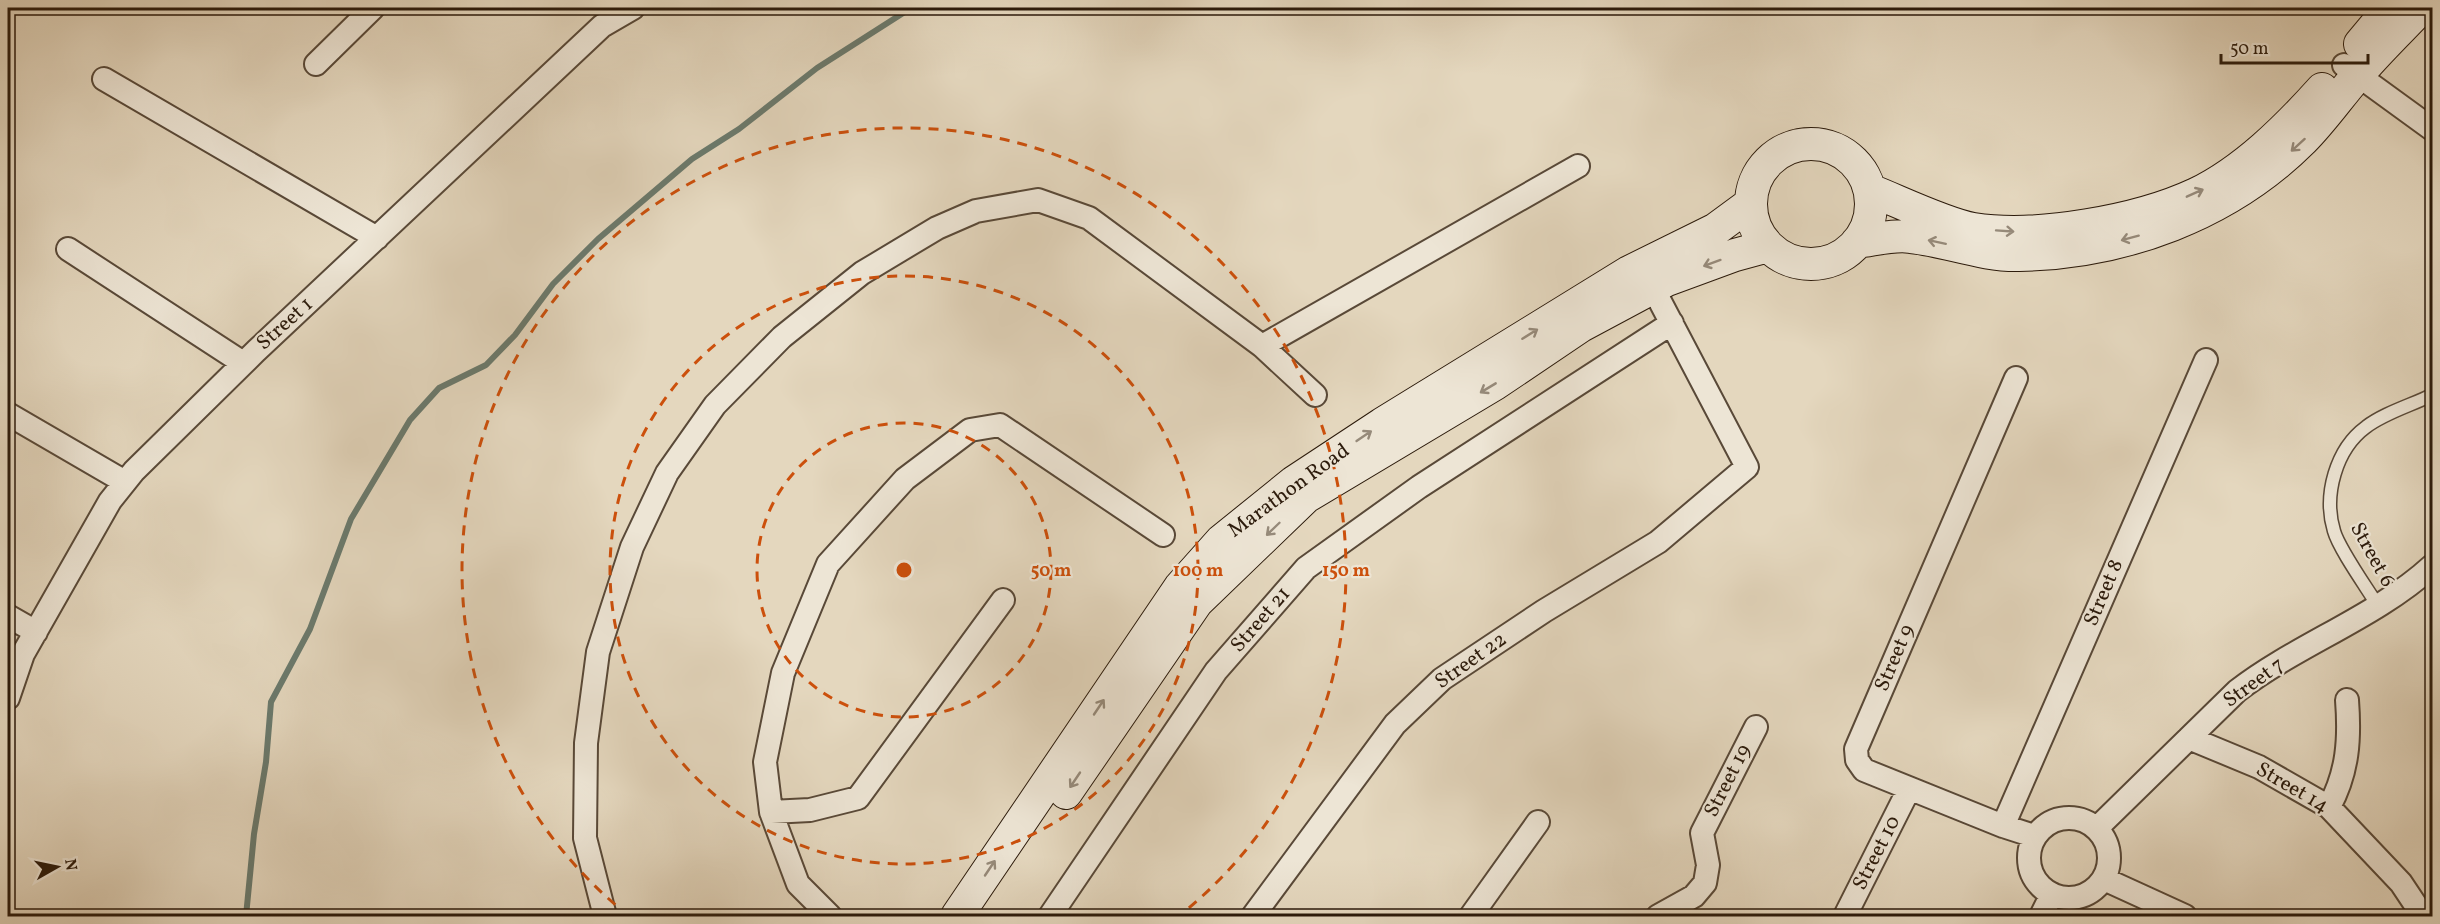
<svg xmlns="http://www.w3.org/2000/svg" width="2440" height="924" font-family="Vollkorn,serif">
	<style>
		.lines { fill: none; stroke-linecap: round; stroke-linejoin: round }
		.stream { stroke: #6b7a6d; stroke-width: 6 }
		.lane-casing { stroke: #594938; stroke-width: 15 }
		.street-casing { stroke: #594938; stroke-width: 26 }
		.secondary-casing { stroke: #2b1a0b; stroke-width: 34 }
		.lane { stroke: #ede5d5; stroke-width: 12 }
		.street { stroke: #ede5d5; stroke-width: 22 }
		.secondary { stroke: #ede5d5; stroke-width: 32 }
		.oneway { stroke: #968a7a }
		.ring { fill: none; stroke: #cc500c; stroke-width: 3; stroke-dasharray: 10 8 }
		.labels { text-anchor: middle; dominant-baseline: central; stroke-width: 4.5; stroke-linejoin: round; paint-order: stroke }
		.street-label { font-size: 21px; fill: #2b1a0b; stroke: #ede5d5 }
		.centre { fill: #cc500c; stroke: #ede5d5; stroke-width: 3 }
		.ring-label { font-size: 18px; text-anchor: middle; font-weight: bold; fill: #cc500c; stroke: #ede5d5; stroke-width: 4.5; stroke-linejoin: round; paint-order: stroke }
	</style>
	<rect width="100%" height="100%" fill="#e4d7be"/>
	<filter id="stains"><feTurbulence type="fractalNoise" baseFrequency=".00333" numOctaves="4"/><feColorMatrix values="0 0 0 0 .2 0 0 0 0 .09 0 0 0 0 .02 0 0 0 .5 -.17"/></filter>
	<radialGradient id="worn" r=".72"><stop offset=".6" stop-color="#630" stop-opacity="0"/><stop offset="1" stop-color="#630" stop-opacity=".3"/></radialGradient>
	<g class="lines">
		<path class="stream" d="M246,916L254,834L266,762L271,702L310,629L351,519L410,420L439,388L486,365L515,335L553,284L598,239L692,159L739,129L817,68L911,8"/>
		<g class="lane-casing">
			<path id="lane" d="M2378,606C2367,588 2339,549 2334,531C2323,495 2336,449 2366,427C2384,413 2412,405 2432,395"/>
		</g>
		<g class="street-casing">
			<path id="street" d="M316,64L373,8
				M2344,65L2432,129
				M104,79L377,238
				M68,249L243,363
				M1262,346L1578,166
				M2016,378L1856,749L1857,760L1864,770L2003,826L2034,836
				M8,414L125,482
				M8,616L36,632
				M8,698L23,654L110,501L134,471L256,351L602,26L633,8
				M2189,738L2259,767L2329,807L2401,883L2423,916
				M2329,807C2348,772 2350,739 2347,700
				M771,812L810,810L858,798L1003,600
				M2029 858a40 40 0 1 1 80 0a40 40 0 1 1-80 0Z
				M2003,826L2206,360
				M2097,828L2237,691C2298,644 2375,618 2432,566
				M2104,879L2185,916
				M605,916L585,838L586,743L598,652L632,547L667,473L715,405L782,337L862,273L937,228L976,211L1038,200L1089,218L1262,346L1315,395
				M830,916L798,884L771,812L765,762L783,673L828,564L905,479L970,430L1000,425L1163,535
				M1050,916L1216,671L1306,568L1419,487L1672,323
				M1253,916L1395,724L1442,679L1544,611L1658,542L1747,467L1653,288
				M1471,916L1538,822
				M1658,916L1694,896L1705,883L1708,865L1702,833L1756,727
				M1845,916L1909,789
				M2041,916L2052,894"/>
		</g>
		<g class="secondary-casing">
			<path id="secondary" d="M2360,44L2390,8
				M1751 204a60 60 0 1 1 120 0a60 60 0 1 1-120 0Z
				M1870,190C1898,201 1945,224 1973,229C2037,239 2138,221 2196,194C2244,171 2287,128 2322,89
				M1857,242C1874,240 1895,234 1911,237C1947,241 1983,256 2019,255C2124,253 2228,215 2303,140C2322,121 2338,98 2356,77C2376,53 2399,31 2421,8
				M1066,793L1197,602L1306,497L1495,384L1581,326L1667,280L1735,255L1768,246
				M957,916L1180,587L1221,541L1294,482L1382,424L1629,272L1716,229L1750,204"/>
		</g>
		<use href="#lane" class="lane"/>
		<use href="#street" class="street"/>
		<use href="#secondary" class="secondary"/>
	</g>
	<defs><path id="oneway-shaft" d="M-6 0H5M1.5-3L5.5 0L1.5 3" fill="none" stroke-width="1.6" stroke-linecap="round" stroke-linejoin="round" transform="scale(1.5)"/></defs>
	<g class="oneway">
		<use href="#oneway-shaft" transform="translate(2298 145) rotate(138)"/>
		<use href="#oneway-shaft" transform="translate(2195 193) rotate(-24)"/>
		<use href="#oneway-shaft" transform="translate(2005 231) rotate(4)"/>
		<use href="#oneway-shaft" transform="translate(2130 238) rotate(165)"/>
		<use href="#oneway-shaft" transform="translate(1937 242) rotate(-168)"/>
		<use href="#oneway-shaft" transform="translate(1712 263) rotate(160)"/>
		<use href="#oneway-shaft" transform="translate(1530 334) rotate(-32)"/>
		<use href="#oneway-shaft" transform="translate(1488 388) rotate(149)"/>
		<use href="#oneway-shaft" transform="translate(1364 436) rotate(-34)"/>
		<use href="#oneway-shaft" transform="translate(1273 529) rotate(136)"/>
		<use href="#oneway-shaft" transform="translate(1099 707) rotate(-56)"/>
		<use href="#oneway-shaft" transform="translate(1075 780) rotate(124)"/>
		<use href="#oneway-shaft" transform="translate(990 868) rotate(-56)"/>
	</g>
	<g class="ring">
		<circle cx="904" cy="570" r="147"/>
		<circle cx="904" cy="570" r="294"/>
		<path d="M629 916A442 442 0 1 1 1179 916"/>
	</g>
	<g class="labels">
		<g class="street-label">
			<text transform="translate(285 324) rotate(-42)">Street 1</text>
			<text transform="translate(1289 491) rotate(-36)">Marathon Road</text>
			<text transform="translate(2372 555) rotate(61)">Street 6</text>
			<text transform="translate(2104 593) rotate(-67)">Street 8</text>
			<text transform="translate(1261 620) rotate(-49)">Street 21</text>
			<text transform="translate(1895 658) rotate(-67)">Street 9</text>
			<text transform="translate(1471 661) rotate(-35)">Street 22</text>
			<text transform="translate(2254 683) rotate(-36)">Street 7</text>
			<text transform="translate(1728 781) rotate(-63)">Street 19</text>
			<text transform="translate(2292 788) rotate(30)">Street 14</text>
			<text transform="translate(1877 853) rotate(-63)">Street 10</text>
		</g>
	</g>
	<circle cx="904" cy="570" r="9" class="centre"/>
	<g class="ring-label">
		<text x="1051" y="576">50 m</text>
		<text x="1198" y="576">100 m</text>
		<text x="1346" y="576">150 m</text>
	</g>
	<rect width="2440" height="924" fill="none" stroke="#e4d7be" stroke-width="30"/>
	<rect x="9" y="9" width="2422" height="906" fill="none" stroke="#2b1a0b" stroke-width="3"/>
	<rect x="15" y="15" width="2410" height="894" fill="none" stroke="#2b1a0b" stroke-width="1.5"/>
	<g transform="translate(57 867) rotate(81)" stroke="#ede5d5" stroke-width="4.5" paint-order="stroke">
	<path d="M0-4.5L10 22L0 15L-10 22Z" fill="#2b1a0b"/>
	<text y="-9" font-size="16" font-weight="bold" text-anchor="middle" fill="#2b1a0b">N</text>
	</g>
	<path d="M2221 54v9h147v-9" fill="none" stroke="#2b1a0b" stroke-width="3"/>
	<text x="2230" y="54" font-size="18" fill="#2b1a0b" stroke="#ede5d5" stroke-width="4.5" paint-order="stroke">50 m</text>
	<rect width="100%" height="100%" filter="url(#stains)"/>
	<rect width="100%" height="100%" fill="url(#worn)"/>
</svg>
